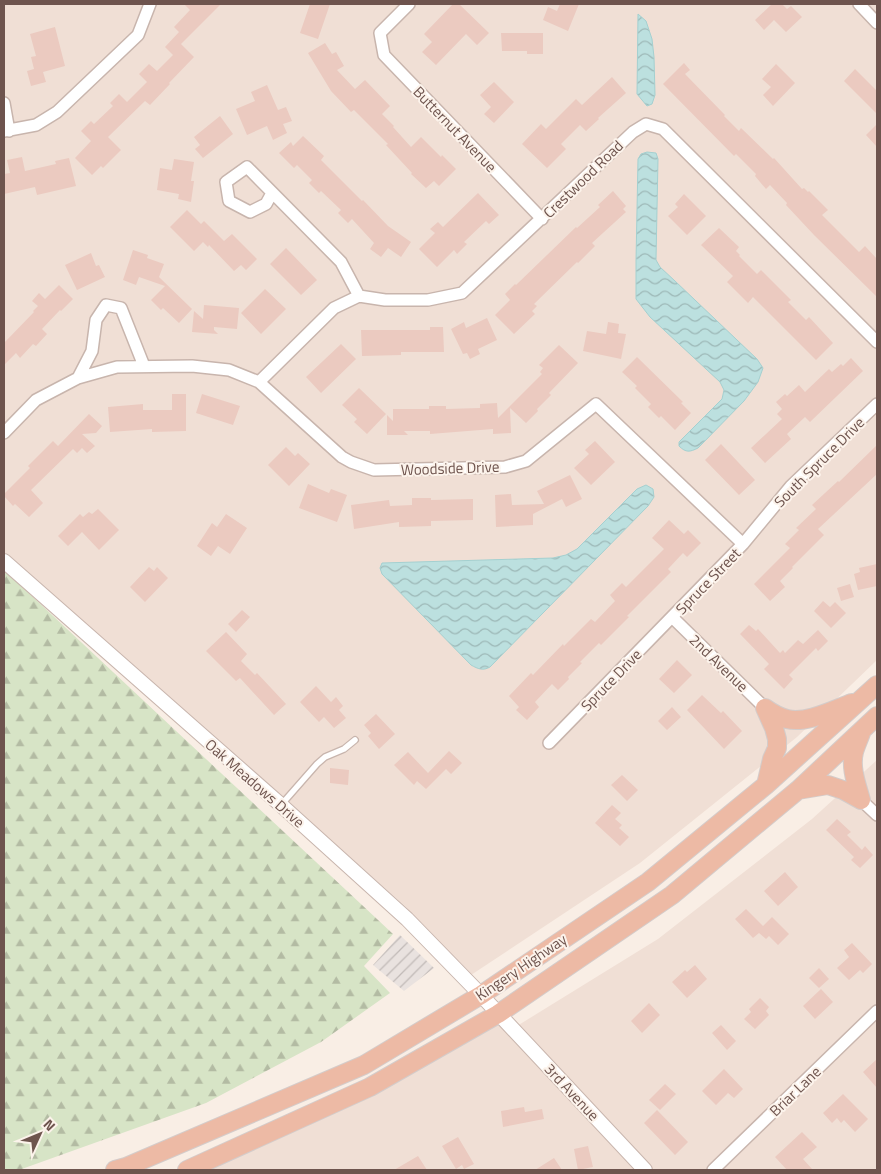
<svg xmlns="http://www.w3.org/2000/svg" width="881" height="1174" font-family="'Titillium Web',sans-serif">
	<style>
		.residential { fill: #f0dfd5 }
		.industrial { fill: url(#industrial-furrows) }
		.forest { fill: url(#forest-firs) }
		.water { fill: url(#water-waves); stroke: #a4d0d0 }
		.building { fill: #ebcac0 }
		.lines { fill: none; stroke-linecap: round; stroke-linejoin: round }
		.service-casing { stroke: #c8b5ad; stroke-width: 8 }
		.minor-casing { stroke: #c8b5ad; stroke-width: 14 }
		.tertiary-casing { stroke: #c8b5ad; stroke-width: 16 }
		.trunk-casing { stroke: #d4ccca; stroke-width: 20 }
		.service { stroke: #fff; stroke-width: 5.5 }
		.minor { stroke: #fff; stroke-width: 11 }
		.tertiary { stroke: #fff; stroke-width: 14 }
		.trunk { stroke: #edbaa5; stroke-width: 18 }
		.labels { text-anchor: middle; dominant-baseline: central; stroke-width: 4; stroke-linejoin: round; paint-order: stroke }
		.street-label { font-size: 15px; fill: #6e544e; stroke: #fcf3eb }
	</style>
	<defs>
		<pattern id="industrial-furrows" width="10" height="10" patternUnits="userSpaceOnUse" patternTransform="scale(1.25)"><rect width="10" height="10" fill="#e9e2df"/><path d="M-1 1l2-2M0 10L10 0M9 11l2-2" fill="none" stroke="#c1bab7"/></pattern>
		<pattern id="forest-firs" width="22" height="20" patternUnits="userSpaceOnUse" patternTransform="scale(1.25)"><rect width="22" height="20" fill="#d7e4c6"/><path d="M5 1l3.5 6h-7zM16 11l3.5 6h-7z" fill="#b3bba3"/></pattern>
		<pattern id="water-waves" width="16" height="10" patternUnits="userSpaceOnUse" patternTransform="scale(1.25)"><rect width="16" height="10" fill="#bce0df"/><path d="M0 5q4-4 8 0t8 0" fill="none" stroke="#9db8b7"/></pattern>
	</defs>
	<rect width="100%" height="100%" fill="#f9eee5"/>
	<path class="residential" d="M4,4H877V660L797,737L640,863L471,975L405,906L4,552Z
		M877,760V1170H651L517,1026L658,939L812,819Z
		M498,1018L641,1170H188Z"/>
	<path class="industrial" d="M400,935L434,968L404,991L373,965Z"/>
	<path class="forest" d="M4,570L393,934L364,966L390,993L321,1042L206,1103L19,1170H4Z"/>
	<path class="water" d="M638,14L646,21L652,39L654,57L655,95L652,104L647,106L637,94Z
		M647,152L656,153L658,159L656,260L660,267L675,281L757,359L763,368L758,382L744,401L698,448C690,452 686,453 679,446V442L722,399L724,390L720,382L650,317L636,299V261L638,159L641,154Z
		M646,485L653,489L654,497L648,506L490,667C483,671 478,669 471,665L382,574L380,568L382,563L553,558L566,555L577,549L637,489Z"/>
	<path class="building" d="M184,4H221L181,44L194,57L169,83L170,84L150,105L145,101L108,137L121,150L103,168L101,166L92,175L75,158L91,141L81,131L91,121L94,124L113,106L110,103L119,94L127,102L147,82L139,74L149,64L157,71L173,55L165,47L179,32L174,27L190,10Z
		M310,4H330L318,39L300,33Z
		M453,4H459L489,33L477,45L466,34L436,65L422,52L432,42L424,34Z
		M560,4H579L568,31L543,20L548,7L557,11Z
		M772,4H782L787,9L791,6L802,17L786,32L774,20L764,30L755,20Z
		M55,27L65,66L43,72L46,82L31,86L27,71L34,69L31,57L36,56L30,34Z
		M501,33H543V54H527V51H502Z
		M325,43L332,54L336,52L344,66L337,70L355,89L365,80L390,106L382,114L394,126L393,127L411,147L421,137L441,157L442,155L456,169L439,186L434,181L426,188L411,174L412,173L386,145L388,144L354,110L351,112L331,91L308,53Z
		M684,63L690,70L685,74L725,115L724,116L739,131L741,128L773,159L774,158L802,189L804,188L808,192L809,191L828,210L822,215L859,252L865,246L877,259V297L814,235L786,205L787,203L770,185L766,189L755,176L756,174L736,154L734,156L663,84Z
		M776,64L795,83L773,106L763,95L771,87L762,79Z
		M855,69L877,91V114L844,81Z
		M612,77L626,93L598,118L599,119L586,131L580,125L561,144L566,149L547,168L522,144L541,124L546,129L576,99L582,105Z
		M494,82L514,102L494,123L484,114L491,107L480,95Z
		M267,85L278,110L286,107L292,121L283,124L287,133L273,140L267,126L247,135L236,109L255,101L251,92Z
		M220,116L233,134L203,158L195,149L200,145L194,137Z
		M877,124V147L866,135Z
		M303,136L324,156L321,160L362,201L363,200L388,226L411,242L401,257L388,248L381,257L370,249L374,243L352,219L348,223L338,213L341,210L321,191L319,193L309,183L312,180L297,165L294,168L279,153L291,142L293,146Z
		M22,157L25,171L56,164L55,161L69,158L76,186L37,195L35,187L4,194V174L10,173L7,160Z
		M174,159L194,162L191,181H194L191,202L178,199L179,194L157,190L160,168L172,170Z
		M613,191L626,206L623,209L626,212L592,243L595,246L578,263L577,262L534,304L537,306L532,311L535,314L514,334L495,315L510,300L505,294L515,284L516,285L576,227L577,228L600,207L598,205Z
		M478,193L499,215L489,224L486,221L464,242L467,244L457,254L454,250L437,267L419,249L435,233L430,229L438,222L443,227Z
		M684,194L706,216L687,235L668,216L678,207L675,204Z
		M187,210L201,224L204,221L224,241L232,234L257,259L246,270L241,265L234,271L209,245L208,247L203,242L194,251L170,227Z
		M719,228L739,247L736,251L740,255L739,256L757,274L761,270L791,300L788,302L806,320L809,317L833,343L816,360L753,297L748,303L727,282L733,276L701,245Z
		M286,248L317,280L301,295L270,264Z
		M133,250L148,255L147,258L164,264L159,277L192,309L179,323L163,308L161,310L151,300L165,286L139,277L136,285L123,280Z
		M91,253L96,266L99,265L105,277L77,290L65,265Z
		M59,285L73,299L61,311L60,310L42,329L47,334L36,346L33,344L20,358L16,353L4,365V343L34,312L33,311L38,306L32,301L39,293L45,299Z
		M265,289L286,309L261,334L241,313Z
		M204,305L239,308L237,329L214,327V330L218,334L192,332L194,311L203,319Z
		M487,318L497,340L478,349L480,354L470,359L467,353L463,354L451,329L464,322L466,328Z
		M608,322L619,324L618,333L626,334L621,359L583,351L587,331L606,334Z
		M430,327H443L444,352H401V355L362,356L361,330H430Z
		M341,344L356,359L321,393L306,377Z
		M559,345L578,363L549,393L551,395L537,409L538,411L526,423L510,408L511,433L493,434V429L430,434V431H404L408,435H387V415L393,421V409H429V406H446V409L480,408V404L497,403L498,418L542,374L540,372L543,368L539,365Z
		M637,357L683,402L681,403L691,413L675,430L661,416L659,418L648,407L651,404L635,388L637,386L622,372Z
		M851,358L863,371L810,422L805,417L787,434L791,439L765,463L751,448L782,419L777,414L782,409L776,402L785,394L787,396L799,385L805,392L829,369L832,372L841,364L843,366Z
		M359,388L386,414L367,434L354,422L357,419L342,405Z
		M172,394H186V431L152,432V429L110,432L108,407L143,404V410H172Z
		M202,394L240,406L233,425L196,413Z
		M89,414L102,426L96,433L82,434L95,446L87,453L82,448L77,453L73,449L31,490L43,503L29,517L15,504L13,506L4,496V494L30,468L28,466L53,441L58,446Z
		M595,441L615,462L591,485L574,468L589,454L585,450Z
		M721,444L755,480L739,495L705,460Z
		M877,445V474L818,529L824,535L792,567L793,568L780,581L785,587L770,601L754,584L790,548L785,544L799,530L796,528L816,509L812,505L838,481L839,482Z
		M286,447L295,456L298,453L310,464L289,486L268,465Z
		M570,475L582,499L566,507L562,499L533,514V525L496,527L495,495L511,494L512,505L544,504L537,491Z
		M308,484L329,493L331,489L347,495L337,522L299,508Z
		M412,498H431V500L473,499V520L431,521V526L399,527V522L354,529L351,505L389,500L390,506L412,505Z
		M98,509L119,530L99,550L82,532L68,546L58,536L80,514L83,517L89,512L92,514Z
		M226,514L247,528L230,554L218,546L211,556L197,546L212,523L217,527Z
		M669,520L684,534L688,530L701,543L687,557L683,553L668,569L671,572L627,616L629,617L601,645L599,643L580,662L582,663L568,677L569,679L558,690L552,684L535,702L539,707L527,720L516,710L519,707L509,696L531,673L533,675L563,644L564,646L591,619L595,622L615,601L610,595L622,583L626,587L664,549L652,538Z
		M877,564V586L858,590L854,574L860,572L859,568Z
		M149,567L154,571L157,567L168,578L145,602L130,587Z
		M850,584L854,597L841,601L837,588Z
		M823,601L830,607L835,602L846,613L831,628L814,611Z
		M242,610L250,617L236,632L228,624Z
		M749,625L756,631L758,629L780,653L783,650L785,653L798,640L803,644L818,630L828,641L818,651L816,648L789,675L793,679L784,689L764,669L769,664L740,634Z
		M226,632L247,654L241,661L255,675L257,673L286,704L274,715L240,678L236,681L206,651Z
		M677,660L692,675L674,693L659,679Z
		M316,686L331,702L336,697L343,706L339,710L346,718L334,728L324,717L319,722L300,702Z
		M702,695L721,713L723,711L742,731L724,749L687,710Z
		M672,707L681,717L667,730L658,721Z
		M376,714L395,734L379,749L368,736L371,733L364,725Z
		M449,751L462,763L451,774L446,769L426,789L417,781L414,785L394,765L408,752L428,773Z
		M330,768L349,770L348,785L330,783Z
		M622,775L638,790L627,801L611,785Z
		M612,805L621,813L615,819L622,825L619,828L629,837L620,846L595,823Z
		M837,819L851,832L847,835L862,850L865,846L873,855L860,868L851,860L854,857L826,830Z
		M785,872L798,887L778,906L764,891Z
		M746,909L763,926L772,917L789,934L778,945L769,936L766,939L759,933L753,938L735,919Z
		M852,943L872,964L863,973L860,970L849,980L837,968L849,957L844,950Z
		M695,965L707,979L687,998L672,982L685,970L687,972Z
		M819,968L829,979L819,988L809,978Z
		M821,989L833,1002L815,1019L803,1006Z
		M760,998L769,1007L766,1011L769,1015L755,1029L744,1019L751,1012L749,1009Z
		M649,1003L660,1015L642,1033L631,1021Z
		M721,1025L736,1041L727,1050L712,1033Z
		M877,1059V1088L863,1072Z
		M724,1069L743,1089L734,1098L728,1093L716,1105L702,1091Z
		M665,1084L676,1094L660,1110L649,1100Z
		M843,1094L868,1119L855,1132L844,1120L841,1123L837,1118L832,1123L823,1113Z
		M524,1107L525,1112L542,1109L544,1119L503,1127L501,1111Z
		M657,1110L688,1142L675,1155L644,1123Z
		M802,1132L817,1147L803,1159L813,1170H787L775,1157Z
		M458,1137L474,1164L464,1169L462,1165L456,1169L442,1146Z
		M588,1146L593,1167L578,1170L574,1149Z
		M418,1156L427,1170H394Z
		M554,1158L562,1170H535Z"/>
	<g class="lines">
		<g class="service-casing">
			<path id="service" d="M281,805L317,764L325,757L344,749L355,740"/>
		</g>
		<g class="minor-casing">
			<path id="minor" d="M409,4L380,33L384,55L542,219
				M859,4L877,23
				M4,103L9,131
				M4,131L36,125L57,112L138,35L150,4
				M272,193L266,204L250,212L229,201L226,182L247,167L341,262L359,296
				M78,378L92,351L96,320L106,305L121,308L144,366
				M259,382L334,308L359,296L385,300H428L462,293L633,132L646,124L663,129L877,342
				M4,433L36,400L78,378L117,367L192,366L229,370L259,382L342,457L351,462L374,470L505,467L526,461L596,404L743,544
				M673,618L765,708
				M549,743L743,544L791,486L877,404
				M861,800L877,815
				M713,1170L877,1011"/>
		</g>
		<g class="tertiary-casing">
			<path id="tertiary" d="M4,561L281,805L407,919L481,995L645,1170"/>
		</g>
		<g class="trunk-casing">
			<path id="trunk" d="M765,708C772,713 779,717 787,719C806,724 833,710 852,703
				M765,708L774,728L777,739V748L772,759L766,785
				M861,733C859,739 856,745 854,752C850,768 857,785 861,800
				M798,790L828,785L843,790L861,800
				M115,1170L126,1167L364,1065L481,995L648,882L766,785L877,685
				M187,1170L370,1087L498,1014L672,895L798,790L877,716"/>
		</g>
		<use href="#service" class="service"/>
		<use href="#minor" class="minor"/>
		<use href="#tertiary" class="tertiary"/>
		<use href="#trunk" class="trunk"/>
	</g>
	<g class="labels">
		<g class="street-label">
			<text transform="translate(455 129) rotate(46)">Butternut Avenue</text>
			<text transform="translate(583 179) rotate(-44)">Crestwood Road</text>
			<text transform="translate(819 462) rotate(-45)">South Spruce Drive</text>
			<text transform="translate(450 468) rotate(-2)">Woodside Drive</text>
			<text transform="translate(708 581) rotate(-46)">Spruce Street</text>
			<text transform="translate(719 663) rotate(44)">2nd Avenue</text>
			<text transform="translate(611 680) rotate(-46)">Spruce Drive</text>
			<text transform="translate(255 783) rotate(41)">Oak Meadows Drive</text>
			<text transform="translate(521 967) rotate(-34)">Kingery Highway</text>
			<text transform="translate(795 1091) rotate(-44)">Briar Lane</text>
			<text transform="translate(572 1092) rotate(47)">3rd Avenue</text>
		</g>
	</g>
	<rect width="881" height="1174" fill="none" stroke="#6e544e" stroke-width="10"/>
	<g transform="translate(40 1134) rotate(46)" stroke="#fcf3eb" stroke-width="4" paint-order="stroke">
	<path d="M0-4L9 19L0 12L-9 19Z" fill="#6e544e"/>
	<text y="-8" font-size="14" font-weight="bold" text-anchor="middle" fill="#6e544e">N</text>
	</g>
</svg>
